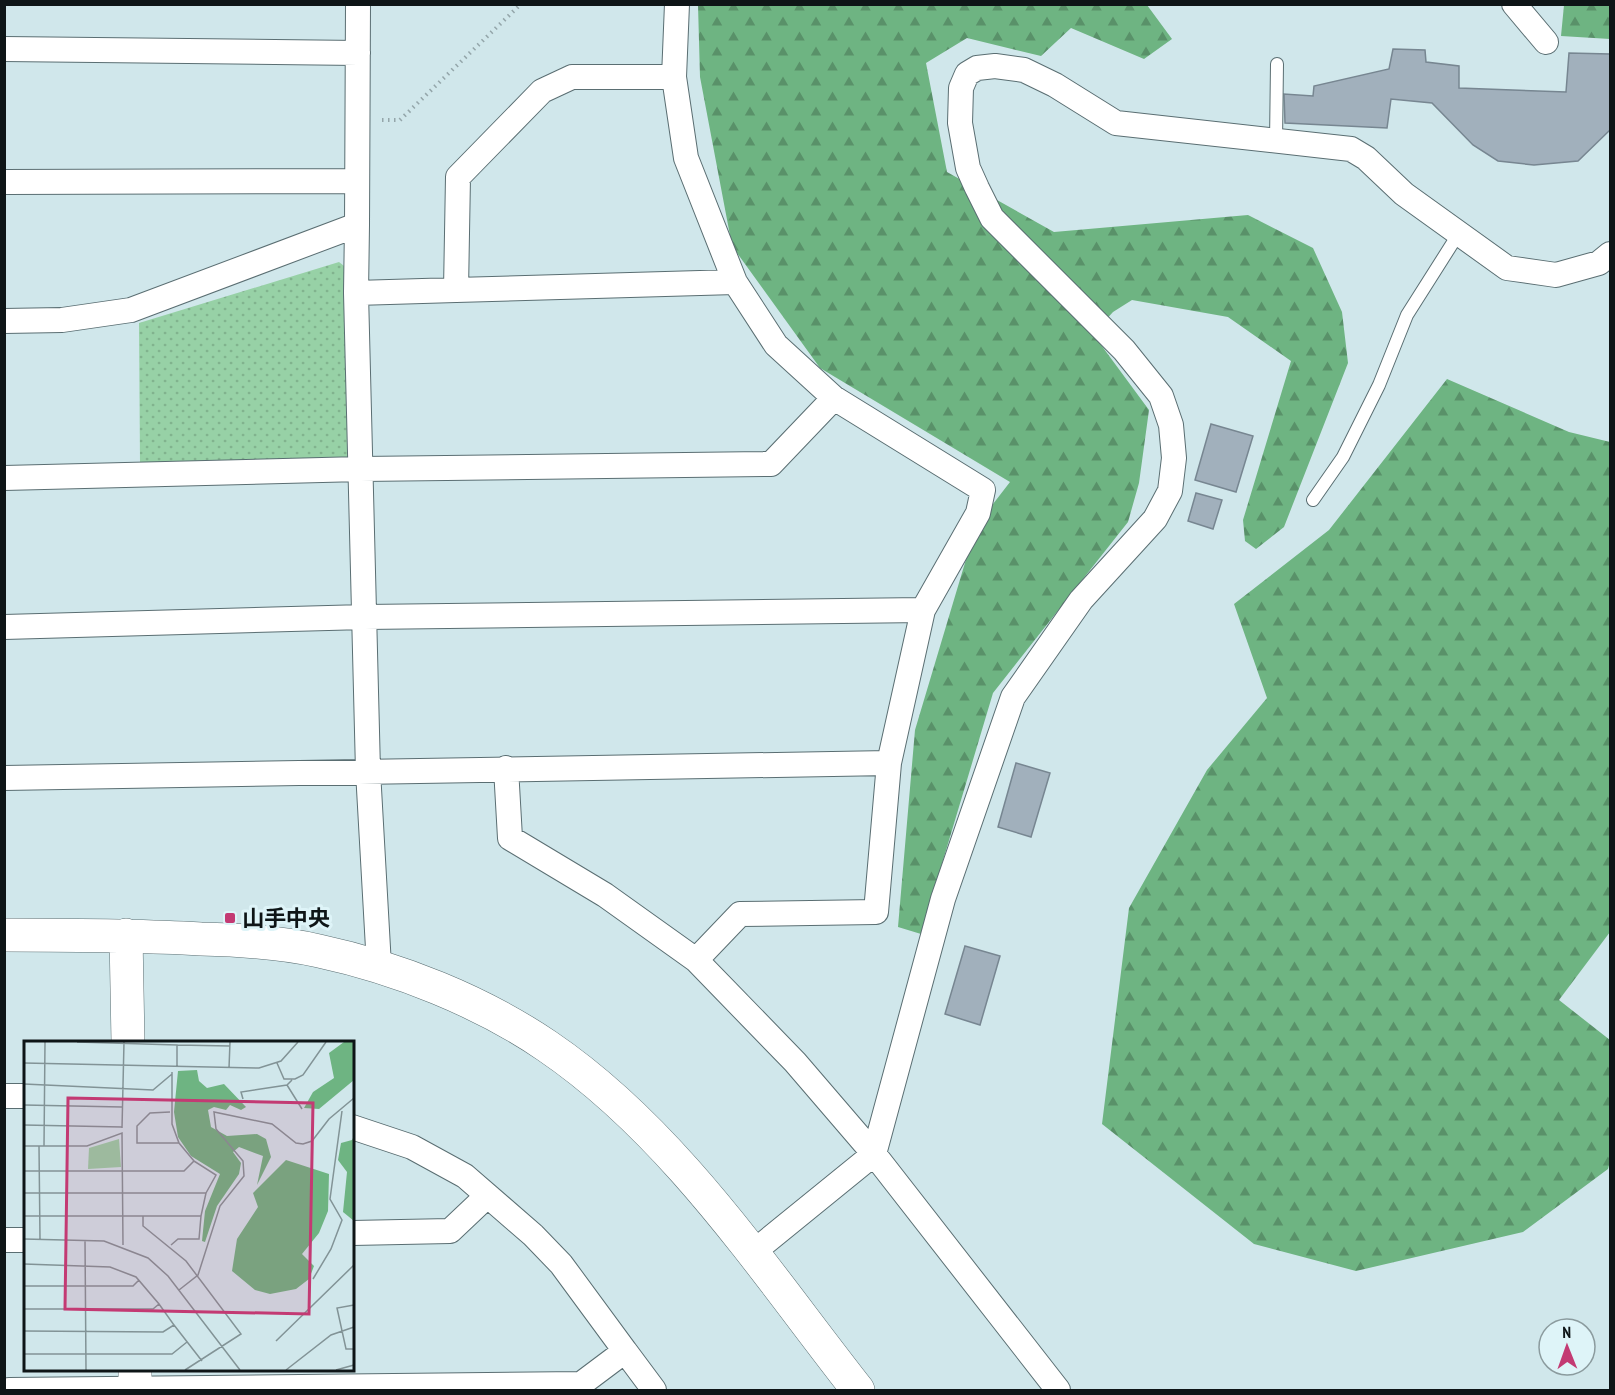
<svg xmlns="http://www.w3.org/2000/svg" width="1615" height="1395" font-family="'PT Sans Narrow','Noto Sans JP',sans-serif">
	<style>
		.forest { fill: url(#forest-firs) }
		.park { fill: url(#park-dots) }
		.building { fill: #a1b0bc; stroke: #778691; stroke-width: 1.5 }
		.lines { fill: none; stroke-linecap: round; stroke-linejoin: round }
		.lane-casing { stroke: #5a6e72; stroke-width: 14 }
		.street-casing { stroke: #5a6e72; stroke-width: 26 }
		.secondary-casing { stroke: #5a6e72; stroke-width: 34 }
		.path { stroke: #94a6aa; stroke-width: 4; stroke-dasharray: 1.5 4.5; stroke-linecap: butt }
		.lane { stroke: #fff; stroke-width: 12 }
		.street { stroke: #fff; stroke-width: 24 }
		.secondary { stroke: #fff; stroke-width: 33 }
		.poi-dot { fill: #c33a73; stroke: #def4f8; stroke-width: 2 }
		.labels { text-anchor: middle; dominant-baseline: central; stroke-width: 6; stroke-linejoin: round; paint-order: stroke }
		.poi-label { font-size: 22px; font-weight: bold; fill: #0e1517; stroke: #def4f8; text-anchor: start }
		.inset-road { fill: none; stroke: #829396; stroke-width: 1.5 }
		.view { fill: #c33a73; fill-opacity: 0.15; stroke: #c33a73; stroke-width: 3 }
		.inset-edge { fill: none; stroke: #0e1517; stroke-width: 3 }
	</style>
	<defs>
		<pattern id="forest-firs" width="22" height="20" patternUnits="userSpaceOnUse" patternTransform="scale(1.5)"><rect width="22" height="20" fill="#6eb482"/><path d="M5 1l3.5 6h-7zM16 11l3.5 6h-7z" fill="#599169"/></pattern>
		<pattern id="park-dots" width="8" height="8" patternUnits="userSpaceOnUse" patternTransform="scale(1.5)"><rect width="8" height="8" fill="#97d1a6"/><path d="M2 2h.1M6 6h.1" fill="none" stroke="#81b38e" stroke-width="1.8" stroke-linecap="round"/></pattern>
	</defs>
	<rect width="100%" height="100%" fill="#d0e7eb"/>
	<path class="forest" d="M698,5H1147L1172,39L1144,59L1071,28L1041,56L967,38L926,63L947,172L1054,232L1248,215L1313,248L1342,312L1348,363L1284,527L1256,549L1245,541L1243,520L1291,361L1228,317L1132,300L1113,312L1093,334L1149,410L1139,483L1128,522L993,693L921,934L898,927L915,730L976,526L1010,482L820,368L732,246L700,77Z
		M1564,5H1610V39L1561,36Z
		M1447,379L1569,432L1610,442V932L1559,1000L1610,1040V1162L1608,1169L1523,1232L1356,1271L1254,1244L1102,1124L1129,908L1207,770L1267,698L1234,604L1329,530Z"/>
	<path class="park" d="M339,262L353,273L357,449L345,459L140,464L139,323Z"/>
	<path class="building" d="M1393,49L1425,50L1426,62L1459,66V88L1566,92L1569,53L1610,54V130L1578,161L1534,165L1498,161L1473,145L1432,103L1391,99L1387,128L1285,123L1284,94L1313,96L1314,86L1389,69Z
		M1211,424L1253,436L1236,492L1195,480Z
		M1196,493L1222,500L1213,529L1188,521Z
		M1016,763L1050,773L1031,837L998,827Z
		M965,946L1000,956L980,1025L945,1014Z"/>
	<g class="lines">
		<g class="lane-casing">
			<path id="lane" d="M1276,141L1277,64
				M1313,500L1343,457L1379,385L1407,315L1459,233"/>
		</g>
		<g class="street-casing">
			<path id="street" d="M677,4L674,77L686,158L735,282L776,345L834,398
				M1514,4L1546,42
				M4,49L358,53
				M674,77H572L542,91L458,177L456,290L735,282
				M4,182L357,181
				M357,225L358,4
				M356,293L456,290
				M4,321L62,320L131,310L357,225L356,293L368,771L379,966
				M4,478L361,469L771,464L834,398L983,490L978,513L923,610
				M4,627L365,617L923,610L889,763L4,778
				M506,768L510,838L605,895L696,960L795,1062L874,1154L1058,1390
				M696,960L740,914L876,912L889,763
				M4,1096H26
				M352,1233L450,1231L487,1196
				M4,1240H26
				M751,1254L874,1154L943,899L1013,697L1081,600L1155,519L1170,491L1174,458L1171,425L1161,396L1124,350L992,218L977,188L968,168L960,123L961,88L967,74L977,68L995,66L1024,70L1055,85L1116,123L1351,149L1366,158L1404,194L1507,268L1556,275L1599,263L1610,254
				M625,1351L654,1390
				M9,1390L581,1384L625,1351L561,1264L533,1235L465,1176L412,1147L352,1127"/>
		</g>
		<g class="secondary-casing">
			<path id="secondary" d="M4,935C70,935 135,935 201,939C240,940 281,942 319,951C398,968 481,1001 547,1046C674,1132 765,1272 858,1390
				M126,935L128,1042
				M135,1370V1390"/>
		</g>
		<path class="path" d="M382,120H400L521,4"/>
		<use href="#lane" class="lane"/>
		<use href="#street" class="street"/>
		<use href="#secondary" class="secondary"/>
	</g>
	<rect class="poi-dot" x="224" y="912" width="12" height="12" rx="3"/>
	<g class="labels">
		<g class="poi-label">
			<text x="242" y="918">山手中央</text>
		</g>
	</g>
	<g transform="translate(24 1041)">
		<rect width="330" height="330" fill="#d0e7eb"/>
		<path d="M320,1H330V39L295,68L280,67L289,51L310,37L305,12ZM173,29L175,40L183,47L200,43L222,66L217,69L206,64L202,69L190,66L184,69L187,86L203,95L233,93L242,98L247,116L233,144L239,115L215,106L209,111L217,122L215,133L193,165L181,201L178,200L181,170L196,133L167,115L154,96L150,71L154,30ZM330,95V180L319,171L323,131L314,119L317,102L328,99ZM262,119L305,133L304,170L295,192L278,213L290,225L285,238L272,248L246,253L231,249L208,230L213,198L234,166L229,152Z" fill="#6eb482"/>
		<path d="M95,98L97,126L64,128L65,107Z" fill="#97d1a6"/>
		<path class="inset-road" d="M53,1L153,4V26M153,4L206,5M0,22L235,27L257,20L274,1M253,22L260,38H271L279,34L302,1M205,27L206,1M148,31V83L155,102L170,120M0,43L129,49L148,33M263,44L278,68M219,58L217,51L263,44L268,39M0,64L98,66M146,71L126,72L113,85V102H155M0,84L98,86M98,87L100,1M0,105H63L98,92L99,204M15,105L16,198M20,105L21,1M0,130H160L170,120L192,134L182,152M0,152H182L177,175H0M119,175V185L162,220L217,293L161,329M0,198L80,200L124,217L144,235L216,329M61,199L62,329M147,204L154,198H175L177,175M0,223L86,226L112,236L135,263L129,268H0M289,238L307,208L318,179L306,158L318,70M0,245H109L115,239M155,249L174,234L196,165L220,135L219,120L192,88L190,71L248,83L272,102L279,103L288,100L305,78L330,57M330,264L313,267L322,308H330M150,284L178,320M0,290L139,291L150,284L135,263M252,300L330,224M0,313H148L163,301M262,329L307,294L330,286M312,329L330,324"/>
		<path class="view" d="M44,57L289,62L285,273L41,268Z"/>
		<rect width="330" height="330" class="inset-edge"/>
	</g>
	<rect width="1615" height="1395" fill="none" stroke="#0e1517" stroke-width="12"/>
	<g transform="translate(1567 1347) rotate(359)"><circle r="28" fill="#def4f8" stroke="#8b9b9e" stroke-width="1.5"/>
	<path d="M0-4.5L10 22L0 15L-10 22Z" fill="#c33a73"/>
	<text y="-9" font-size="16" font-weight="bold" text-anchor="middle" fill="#0e1517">N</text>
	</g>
</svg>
